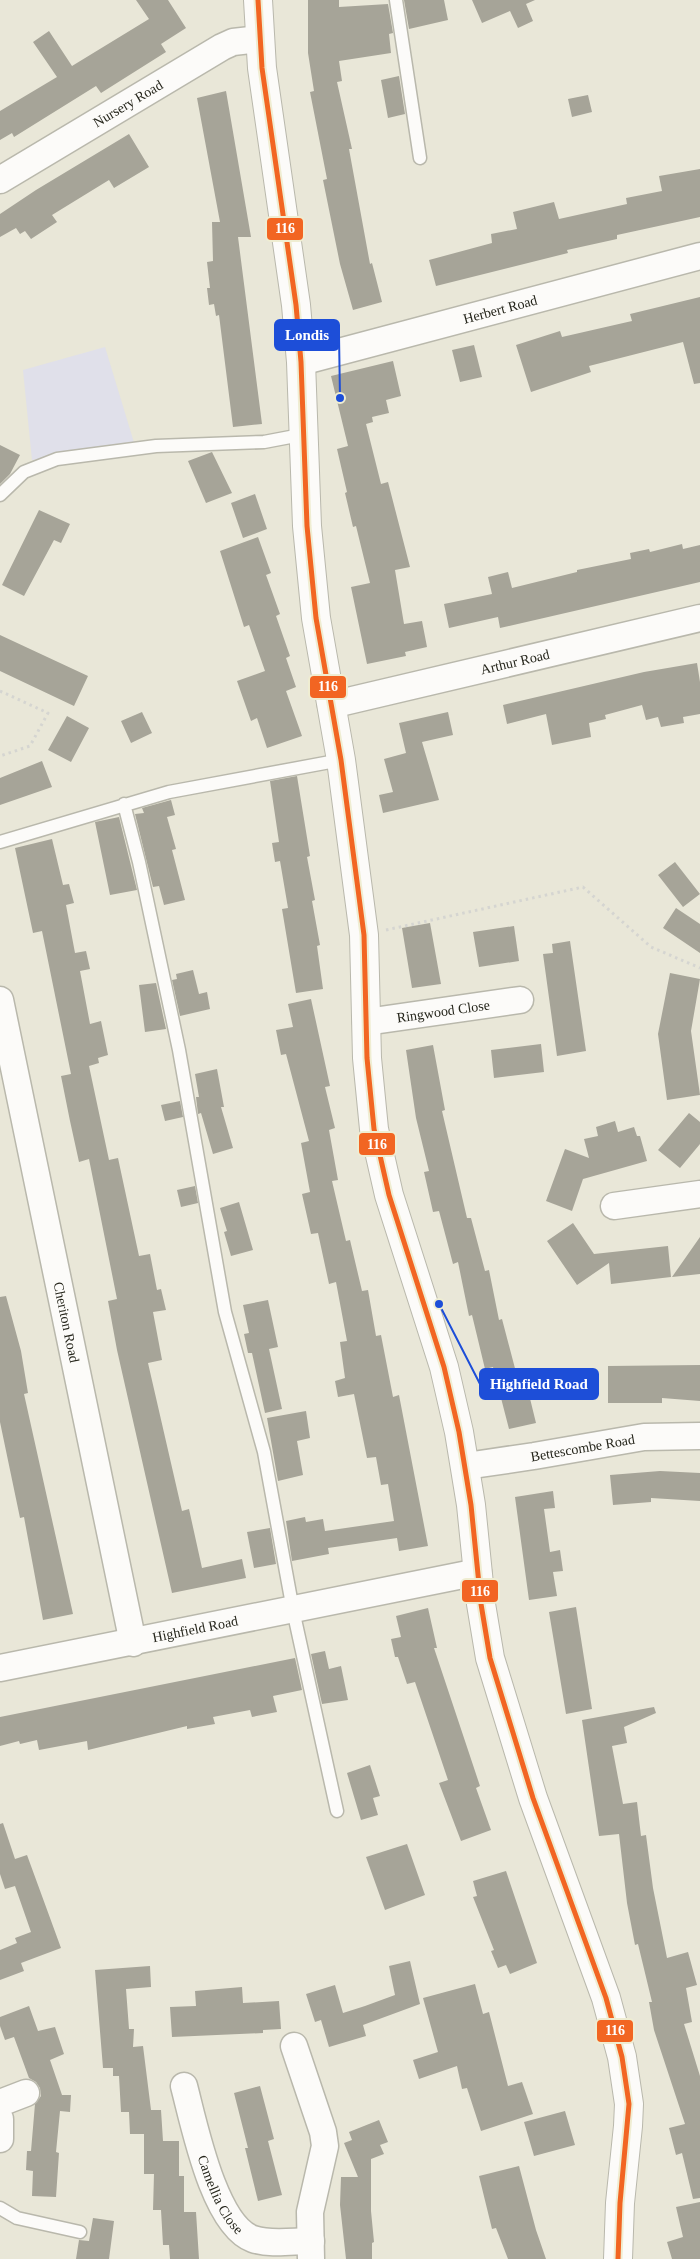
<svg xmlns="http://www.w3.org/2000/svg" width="700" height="2259" font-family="Georgia,serif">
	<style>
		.green { fill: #e0e0ea }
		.building { fill: #a6a498 }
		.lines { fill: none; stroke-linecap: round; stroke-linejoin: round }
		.lane-casing { stroke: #b9b8ac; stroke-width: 15 }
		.street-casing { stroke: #b9b8ac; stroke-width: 29 }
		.secondary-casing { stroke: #b9b8ac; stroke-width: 30 }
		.path { stroke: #d5d5d1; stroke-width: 3; stroke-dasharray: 2.5 4; stroke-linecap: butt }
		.lane { stroke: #fcfbf9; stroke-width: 12 }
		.street { stroke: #fcfbf9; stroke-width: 26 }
		.secondary { stroke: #fcfbf9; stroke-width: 28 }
		.bus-1-casing { stroke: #efedd2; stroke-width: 9 }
		.bus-1 { stroke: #f26522; stroke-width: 5 }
		.labels { text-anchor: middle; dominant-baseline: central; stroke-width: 5; stroke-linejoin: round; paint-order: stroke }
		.street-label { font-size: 14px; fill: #26261c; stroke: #efedd2 }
		.leader { fill: none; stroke: #1d4ed8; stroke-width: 2 }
		.callout-dot { fill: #1d4ed8; stroke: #efedd2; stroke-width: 2 }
		.callout { fill: #1d4ed8; stroke: #1d4ed8; stroke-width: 2 }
		.callout-label { font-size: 15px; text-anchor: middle; font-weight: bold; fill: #fff }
		.line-badge { stroke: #efedd2; stroke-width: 2 }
		.badge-label { font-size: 14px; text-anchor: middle; font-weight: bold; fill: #fff }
	</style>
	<rect width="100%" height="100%" fill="#e9e7d8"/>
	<path class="green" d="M105,347L135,446L32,460L23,370Z"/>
	<path class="building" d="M136,0H168L186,28L161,44L166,52L101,93L96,86L14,137L12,133L0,140V111L57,77L33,42L49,31L72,66L149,19Z
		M308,0H339V7L388,4L393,33L389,34L391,53L339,61L342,81L337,82L352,149H349L370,264L372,263L382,302L353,310L340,264L323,180L327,179L310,92L314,91L308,53Z
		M404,0H444L448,20L409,29Z
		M472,0H535L526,4L533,21L518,28L510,11L482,23Z
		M399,76L405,114L388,118L381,80Z
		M226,91L251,237H238L262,424L233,427L219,315L216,316L214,304L209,305L207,288H210L207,262L213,261L212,222H220L197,98Z
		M588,95L592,112L572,117L568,99Z
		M129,134L149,167L114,188L109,180L52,215L57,222L31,239L25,231L20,234L16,228L0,237V214L36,190Z
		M700,169V217L617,235V239L567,250L568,253L436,286L429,260L492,243L491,234L517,229L513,212L554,202L559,219L568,217L627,204L626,198L662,191L659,176Z
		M700,297V383L694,384L683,342L589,366L591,372L531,392L516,345L560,331L562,337L632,321L630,314Z
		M474,345L482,377L460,382L452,350Z
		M393,361L401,396L386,400L389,413L372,417L373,422L366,424L381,484L388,482L410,567L395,570L404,624L422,621L427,647L405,652L406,656L367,664L351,587L370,583L356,526L353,527L345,493L347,492L337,449L348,446L331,376Z
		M0,445L20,455L10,474L0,484Z
		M212,452L232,493L206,503L188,461Z
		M255,494L267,529L243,538L231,503Z
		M39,510L70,524L61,543L54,540L24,596L2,585Z
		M258,537L271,573L266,575L280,614L276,616L290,656L286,658L296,687L286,691L302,736L267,748L257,718L251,721L237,681L265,671L249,625L244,627L220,551Z
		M682,544L683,549L700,545V582L500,628L498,617L449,628L444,604L492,594L488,577L508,572L512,588L577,572V570L631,559L630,553L649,549L650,552Z
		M0,635L88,676L74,706L0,671Z
		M697,663L700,682V714L683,717L684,723L661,727L658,717L646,720L642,705L605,715L606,719L589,723L591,737L552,745L546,714L507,724L503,705L644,672Z
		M142,712L152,733L131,743L121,721Z
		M448,712L453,735L422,742L439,800L383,813L379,795L393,792L384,759L406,753L399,723Z
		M67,716L89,728L71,762L48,750Z
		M42,761L52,787L0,805V778Z
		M297,776L310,856L307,857L315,900L312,901L320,945L317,946L323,989L296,993L282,909L288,908L280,861L275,862L272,843L279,842L270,781Z
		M171,800L175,815L167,817L176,849L172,850L185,900L164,905L159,886L153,887L135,814L144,813L142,808Z
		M119,817L137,890L110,895L95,822Z
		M52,839L63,885L69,884L74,903L66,905L75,953L86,951L90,969L80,971L90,1024L101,1021L108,1055L98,1058L99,1063L89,1066L109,1160L118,1158L139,1256L150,1254L157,1290L161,1289L166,1310L153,1312L162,1360L148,1363L182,1511L189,1509L202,1568L242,1559L246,1578L172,1593L117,1350L108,1301L117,1299L89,1159L79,1162L70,1121L61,1076L71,1074L42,931L33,933L15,848Z
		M675,862L700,894L683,907L658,875Z
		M676,908L700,924V953L663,928Z
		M430,923L441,984L412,988L402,928Z
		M514,926L519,961L479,967L473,932Z
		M570,941L586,1051L557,1056L543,954L553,953L552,944Z
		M193,970L199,994L207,992L210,1009L180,1016L172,980L177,979L176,974Z
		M670,973L700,979L691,1031L700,1095L667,1100L658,1034Z
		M156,983L166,1029L145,1032L139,985Z
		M311,999L330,1086L325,1087L335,1128L329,1130L338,1180L332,1181L346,1241L350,1240L362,1291L368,1290L376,1336L381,1335L393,1397L399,1395L428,1546L399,1551L397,1538L328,1548L329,1554L292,1561L286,1521L305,1517L306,1522L323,1519L325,1531L394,1521L388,1484L381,1485L376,1457L367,1458L354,1394L338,1397L335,1381L345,1378L340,1342L347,1341L336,1282L329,1284L318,1233L311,1234L302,1194L310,1192L301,1143L309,1141L286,1054L281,1055L276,1030L293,1027L288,1004Z
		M541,1044L544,1072L494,1078L491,1050Z
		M433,1045L445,1110L442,1111L467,1218H471L485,1271L489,1270L499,1320L502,1319L517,1376L524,1374L536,1423L509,1429L493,1367L485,1369L472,1315L469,1316L458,1262L453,1264L439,1211L433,1212L424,1172L429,1171L416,1118L406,1050Z
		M217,1069L224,1107H221L233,1148L213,1154L201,1113L198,1114L196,1097H199L195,1074Z
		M180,1101L183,1117L165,1121L161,1105Z
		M689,1113L700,1122V1144L680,1168L658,1150Z
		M615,1121L618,1132L634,1127L637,1136H640L647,1161L583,1179L572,1211L546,1201L565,1149L589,1158L584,1139L598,1136L596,1127Z
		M195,1186L198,1203L181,1207L177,1190Z
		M239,1202L253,1250L231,1256L224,1232L227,1231L220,1208Z
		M573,1223L594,1254L668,1246L671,1277L611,1284L609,1263L577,1285L547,1241Z
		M700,1237V1274L672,1277Z
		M6,1296L21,1351L28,1393L24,1394L73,1614L43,1620L24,1517L20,1518L0,1422V1297Z
		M268,1300L278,1347L269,1349L282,1409L265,1413L252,1353H248L244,1334L249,1333L243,1305Z
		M700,1365V1401L662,1398V1403H608V1366Z
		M306,1411L310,1438L297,1441L303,1475L278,1481L267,1418Z
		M660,1471L700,1473V1501L651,1498V1502L613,1505L610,1475Z
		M553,1491L555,1508L544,1509L550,1552L560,1550L563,1571L553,1572L557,1596L529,1600L515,1497Z
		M270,1528L276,1564L254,1568L247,1532Z
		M576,1607L592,1709L566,1714L549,1612Z
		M428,1608L437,1648H434L480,1786L476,1788L491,1830L461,1841L439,1783L448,1780L415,1682L407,1684L398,1657H395L391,1639L401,1637L396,1616Z
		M325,1651L329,1669L341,1666L348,1700L322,1704L311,1654Z
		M295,1658L302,1690L273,1696L277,1712L252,1717L250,1710L213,1717L215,1724L187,1729V1726L88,1750L87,1741L39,1750L37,1740L20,1744L19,1741L0,1746V1717Z
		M654,1707L656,1713L624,1727L627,1743L612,1746L623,1804L637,1802L641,1836L646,1835L653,1888L667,1958L688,1952L697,1985L686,1988L692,2022L684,2024L700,2076V2198L693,2199L682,2153L676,2155L669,2128L685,2124L654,2030L649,2002H652L638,1944L635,1945L627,1903L619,1834L599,1836L582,1720Z
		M370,1765L380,1796L373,1798L378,1815L361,1820L347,1773Z
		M3,1823L15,1859L27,1855L61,1948L21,1963L24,1971L0,1980V1950L17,1943L15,1938L31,1932L15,1886L5,1889L0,1874V1824Z
		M407,1844L425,1895L385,1910L366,1857Z
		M506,1871L537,1963L510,1974L506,1965L498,1968L491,1951L494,1950L473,1897L477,1896L473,1881Z
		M410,1961L420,2004L363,2025L366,2036L329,2047L321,2020L315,2022L306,1994L335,1985L343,2013L365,2006L395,1995L389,1966Z
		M150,1966L151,1987L126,1989L129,2029H134L133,2047L143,2046L151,2110H161L163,2141H179V2176H184V2212H196L199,2259H170L169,2245H163L161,2210H153L154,2174H144V2134H130L129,2112H121L119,2076H113V2068H103L95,1970Z
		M475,1984L483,2014L489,2012L508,2086L522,2082L533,2114L481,2131L467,2088L462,2089L457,2066L419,2079L413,2060L438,2052L423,1998Z
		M242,1987L243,2003L279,2001L281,2029L263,2030V2033L172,2037L170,2007L196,2006L195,1991Z
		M29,2006L38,2031L55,2027L64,2054L50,2060L62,2095H71L70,2112L60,2111L56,2152L59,2153L56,2197L32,2196L33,2171L26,2170L27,2151H31L35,2104L41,2096L40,2088L36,2082L29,2078L14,2037L5,2040L0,2026V2017Z
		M260,2086L274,2139L268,2141L282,2195L258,2201L245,2148H248L234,2093Z
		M565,2111L575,2145L534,2156L524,2122Z
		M379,2120L388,2142L380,2145L384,2154L371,2159V2211L374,2242L372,2243V2259H346L340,2205L341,2177H358L344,2143L352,2140L349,2132Z
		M519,2166L536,2230L546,2259H508L496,2228L492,2229L479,2176Z
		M700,2202V2259H672L667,2242L683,2237L676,2207Z
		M93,2218L114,2221L109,2259H76L79,2240L89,2241Z"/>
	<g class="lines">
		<g class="lane-casing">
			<path id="lane" d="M396,0L420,158
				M0,495L24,472L57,459L156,446L264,442L306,434
				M124,804L139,862L179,1050L225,1312L264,1452L293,1610L337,1811
				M0,842L169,792L341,760
				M0,2208L17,2218L80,2232"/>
		</g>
		<g class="street-casing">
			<g id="street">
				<path id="s1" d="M0,180L222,47L233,42L260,39"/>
				<path id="s2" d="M301,362L700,256"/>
				<path id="s3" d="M331,705L700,618"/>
				<path id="s4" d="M0,1000L133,1643"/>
				<path id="s5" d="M366,1022L520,1000"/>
				<path d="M614,1206L700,1194"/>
				<path id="s6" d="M466,1466L534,1456L644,1437L700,1436"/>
				<path id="s7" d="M0,1668L478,1572"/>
				<path d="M294,2046L323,2132L325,2146L310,2212L311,2259"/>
				<path id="s8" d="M184,2086C194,2124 214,2225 253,2239C270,2245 293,2241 311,2241"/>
				<path d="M0,2103L26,2093"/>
				<path d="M0,2119V2139"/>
			</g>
		</g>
		<g class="secondary-casing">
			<path id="secondary" d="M258,0L262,68L296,305L301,362L307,526L316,618L341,760L364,935L367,1058L374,1129L389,1195L444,1367L459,1432L471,1505L481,1604L490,1658L533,1798L606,1998L622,2057L629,2104L628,2126L620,2203L618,2259"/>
		</g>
		<path class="path" d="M0,691L48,713L30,746L0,756
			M386,930L583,887L651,947L700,968"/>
		<use href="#lane" class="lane"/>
		<use href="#street" class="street"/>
		<use href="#secondary" class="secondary"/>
		<g class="bus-1-casing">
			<path id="bus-1" d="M258,0L262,68L296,305L301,362L307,526L316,618L341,760L364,935L367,1058L374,1129L389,1195L444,1367L459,1432L471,1505L481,1604L490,1658L533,1798L606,1998L622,2057L629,2104L620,2203L618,2259"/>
		</g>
		<use href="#bus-1" class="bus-1"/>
	</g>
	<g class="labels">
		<g class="street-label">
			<text stroke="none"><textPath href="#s1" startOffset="149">Nursery Road</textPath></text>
			<text stroke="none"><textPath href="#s2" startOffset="206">Herbert Road</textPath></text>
			<text stroke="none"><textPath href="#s3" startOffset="189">Arthur Road</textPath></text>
			<text stroke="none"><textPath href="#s5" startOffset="78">Ringwood Close</textPath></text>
			<text stroke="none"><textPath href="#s4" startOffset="329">Cheriton Road</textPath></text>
			<text stroke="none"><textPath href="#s6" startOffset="118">Bettescombe Road</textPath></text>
			<text stroke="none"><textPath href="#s7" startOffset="199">Highfield Road</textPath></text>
			<text stroke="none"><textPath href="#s8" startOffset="115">Camellia Close</textPath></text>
		</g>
	</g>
	<path class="leader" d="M340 398L339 335M439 1304L480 1384"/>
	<g class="callout-dot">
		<circle cx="340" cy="398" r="5"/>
		<circle cx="439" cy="1304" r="5"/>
	</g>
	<g class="callout">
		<rect x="275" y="320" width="64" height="30" rx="5"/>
		<rect x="480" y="1369" width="118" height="30" rx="5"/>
	</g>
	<g class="callout-label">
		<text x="307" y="340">Londis</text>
		<text x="539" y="1389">Highfield Road</text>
	</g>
	<g class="line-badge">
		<rect x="266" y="217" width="38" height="24" rx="5" fill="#f26522"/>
		<rect x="309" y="675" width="38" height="24" rx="5" fill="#f26522"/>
		<rect x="358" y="1132" width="38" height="24" rx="5" fill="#f26522"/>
		<rect x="461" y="1579" width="38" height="24" rx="5" fill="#f26522"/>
		<rect x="596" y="2019" width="38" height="24" rx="5" fill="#f26522"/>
	</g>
	<g class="badge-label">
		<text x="285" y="233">116</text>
		<text x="328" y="691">116</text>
		<text x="377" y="1149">116</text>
		<text x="480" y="1596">116</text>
		<text x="615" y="2035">116</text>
	</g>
</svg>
